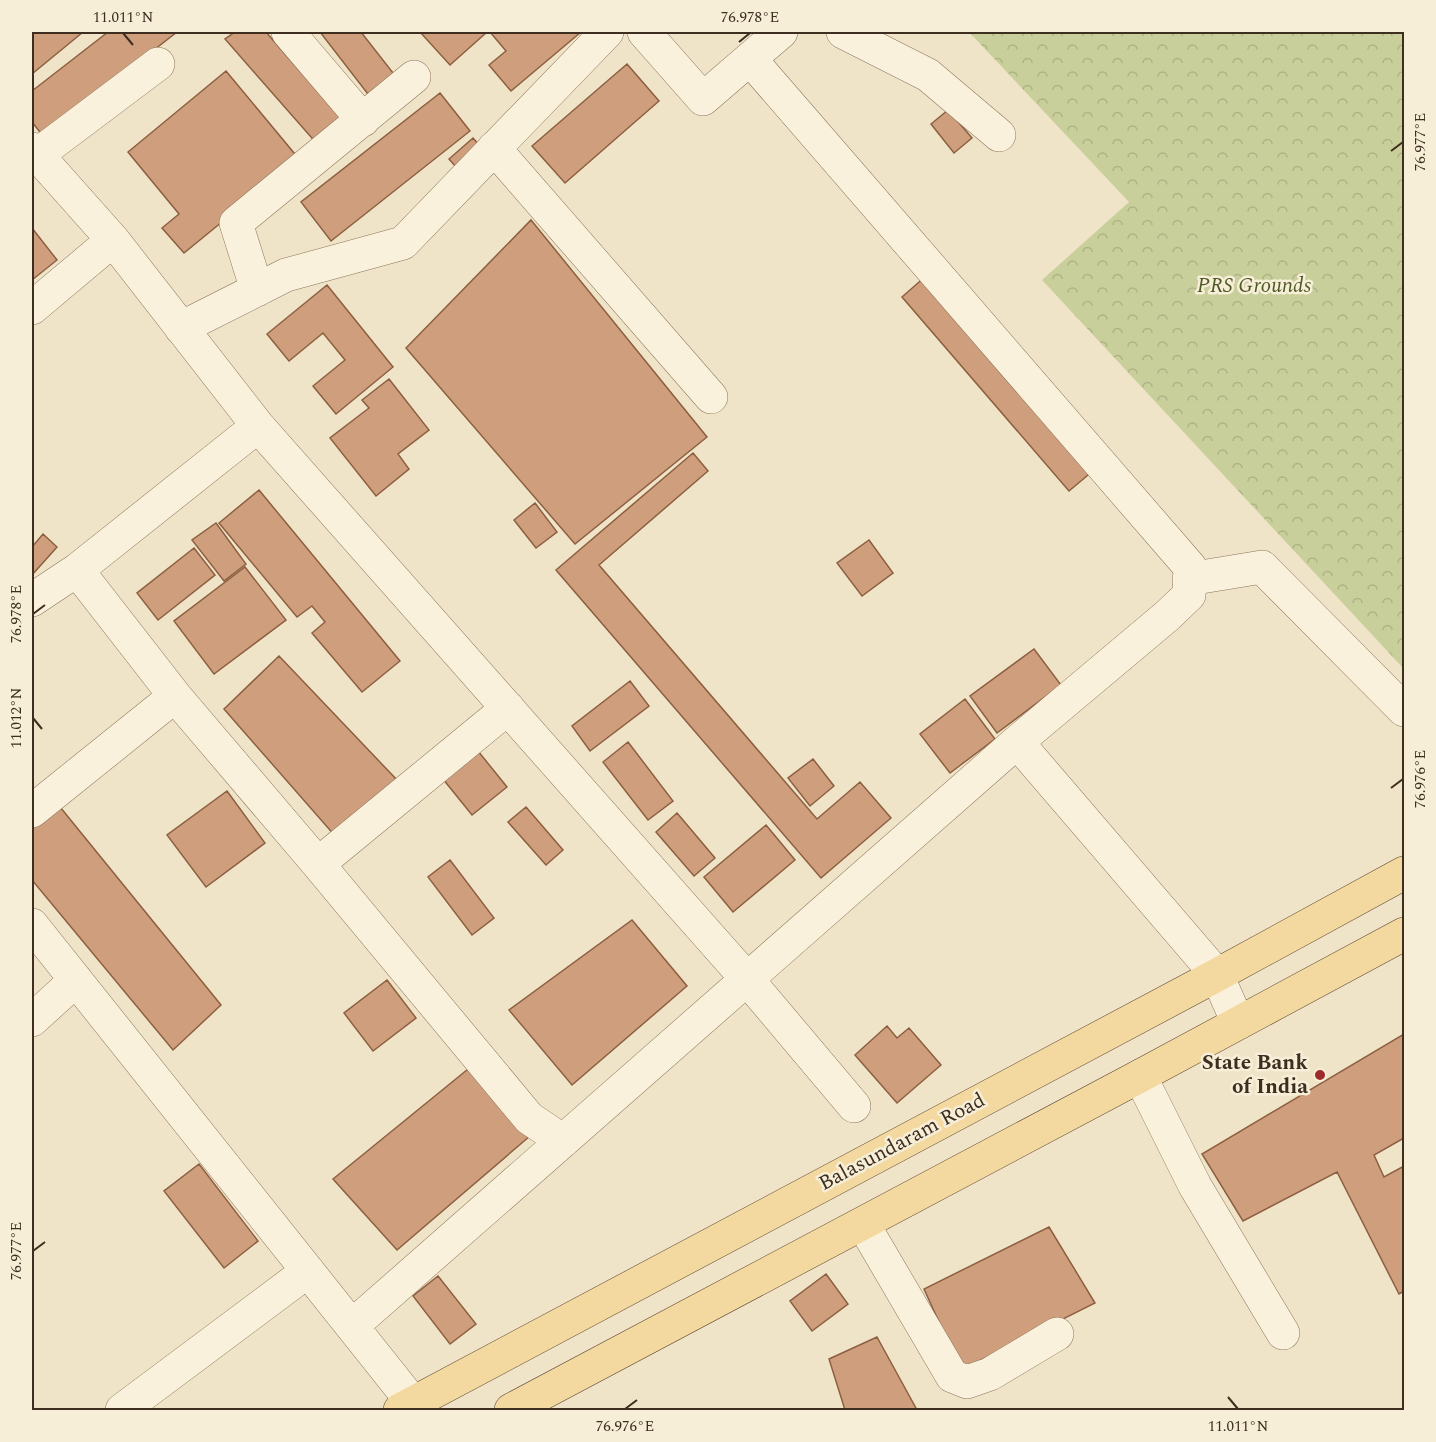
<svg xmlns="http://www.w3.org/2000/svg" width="1436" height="1442" font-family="Spectral,serif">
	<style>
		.park { fill: url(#park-crowns) }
		.building { fill: #cf9f7d; stroke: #8d5f41; stroke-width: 1.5 }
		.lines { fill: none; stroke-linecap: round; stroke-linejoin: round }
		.minor-casing { stroke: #8d765c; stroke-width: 34 }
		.major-casing { stroke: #5b4430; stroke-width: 34 }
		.minor { stroke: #faf1dc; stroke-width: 33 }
		.major { stroke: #f3d9a0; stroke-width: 33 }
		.ticks { fill: none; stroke: #3d2e20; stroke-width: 2 }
		.poi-dot { fill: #9e2a2b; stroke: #f7eed8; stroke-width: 2 }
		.labels { text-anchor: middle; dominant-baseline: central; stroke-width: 5; stroke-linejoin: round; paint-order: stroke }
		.park-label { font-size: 21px; font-style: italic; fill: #4d5a26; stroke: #f7eed8 }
		.poi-label { font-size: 21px; font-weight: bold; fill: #3d2e20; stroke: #f7eed8; text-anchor: end }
		.street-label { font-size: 21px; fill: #3d2e20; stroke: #f7eed8 }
		.neatline { fill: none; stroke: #3d2e20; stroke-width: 2 }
		.ticks-label { font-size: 15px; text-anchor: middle; fill: #3d2e20 }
	</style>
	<defs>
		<pattern id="park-crowns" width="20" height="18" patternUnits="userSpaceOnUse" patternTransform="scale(1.5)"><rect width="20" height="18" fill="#c9cf9b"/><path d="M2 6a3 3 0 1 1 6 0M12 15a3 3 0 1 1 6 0" fill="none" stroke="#aeb285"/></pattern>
	</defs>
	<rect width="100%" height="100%" fill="#f0e4c8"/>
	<path class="park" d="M969,32H1404V669L1042,280L1129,202Z"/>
	<path class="building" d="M32,32H83L32,74Z
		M108,32H177L43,136L32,122V91Z
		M235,32H266L344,122L318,145L225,39Z
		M320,32H361L397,78L371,98Z
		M420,32H487L450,65Z
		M490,32H581L511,91L489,65L506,51Z
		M627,64L659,101L565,183L532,146Z
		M226,71L299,159L184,253L162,228L179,214L128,152Z
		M440,93L470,131L331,241L301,202Z
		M948,110L972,138L954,153L931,124Z
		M473,138L480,146L456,167L449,159Z
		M531,220L707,437L575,544L406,348Z
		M32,228L57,260L32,280Z
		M927,275L1094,470L1069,491L902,297Z
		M327,285L393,367L336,414L313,386L345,360L323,333L289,361L267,334Z
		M389,379L429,430L398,454L409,469L376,496L330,438L369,408L362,400Z
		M693,453L708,471L599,565L817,819L860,782L891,818L821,878L556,570Z
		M259,490L400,661L362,692L312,633L325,622L312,606L297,617L219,523Z
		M535,503L557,532L536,548L514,520Z
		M216,523L246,564L224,581L192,540Z
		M43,534L57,547L32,575V547Z
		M869,540L893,573L862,596L837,563Z
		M194,548L215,575L158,620L137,593Z
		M245,567L286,620L214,674L174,621Z
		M1034,649L1061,685L997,733L970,696Z
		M279,656L398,781L336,837L224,709Z
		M630,681L649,706L590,751L572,726Z
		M965,699L995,739L950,773L920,734Z
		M628,742L673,801L648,820L603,762Z
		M478,751L507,787L472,815L443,779Z
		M813,759L834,786L810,806L788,778Z
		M227,791L265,843L206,887L167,835Z
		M56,802L221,1005L173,1050L32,880V821Z
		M526,807L563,850L546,865L508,822Z
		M677,813L715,858L694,876L656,832Z
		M766,825L795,860L733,912L704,877Z
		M450,860L494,918L472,935L428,877Z
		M632,920L687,986L572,1085L509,1010Z
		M387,980L416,1018L373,1051L344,1013Z
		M887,1026L897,1038L909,1028L941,1065L897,1103L855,1055Z
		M1404,1034V1138L1374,1155L1384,1177L1404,1166V1291L1399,1294L1337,1172L1243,1221L1202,1154Z
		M473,1065L530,1136L397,1250L333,1179Z
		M199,1164L258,1241L224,1268L164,1191Z
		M1049,1227L1095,1303L961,1370L924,1289Z
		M826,1274L848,1304L812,1331L790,1301Z
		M438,1276L476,1324L450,1344L413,1296Z
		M877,1337L917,1410H845L829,1359Z"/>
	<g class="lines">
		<g class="minor-casing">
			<path id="minor" d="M288,32L363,120
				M644,32L703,99L781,32
				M843,32L928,75L999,135
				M494,148L711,397
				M32,149L113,240L258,426L747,979L854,1106
				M37,155L158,64
				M257,290L236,223L414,77
				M32,308L113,240
				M181,328L286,275L403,243L607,32
				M1189,579L1262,567L1404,710
				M32,600L77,570L258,426
				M175,696L318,864L529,1118L563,1141
				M1017,742L1217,975L1238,1023
				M32,811L175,696L77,570
				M318,864L508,708
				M32,925L413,1403
				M32,1020L76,980
				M1140,1076L1195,1186L1283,1333
				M863,1224L952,1376L967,1382L990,1374L1057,1334
				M352,1326L1017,742L1167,616L1189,595L1190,567L750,59
				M122,1410L308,1271"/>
		</g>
		<g class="major-casing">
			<path id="major" d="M400,1410L1217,975L1404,873
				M511,1410L1140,1076L1404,934"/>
		</g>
		<use href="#minor" class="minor"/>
		<use href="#major" class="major"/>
	</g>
	<path class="ticks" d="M123,33L133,45M739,42L750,33M1391,151L1403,142M33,614L45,605M33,718L42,729M1391,788L1403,779M33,1251L45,1242M1228,1397L1238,1409M625,1409L637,1400"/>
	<circle class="poi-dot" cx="1320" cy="1075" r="6"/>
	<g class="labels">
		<g class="park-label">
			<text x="1254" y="286">PRS Grounds</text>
		</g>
		<g class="poi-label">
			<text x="1308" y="1063">State Bank<tspan x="1308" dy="24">of India</tspan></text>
		</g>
		<g class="street-label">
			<text transform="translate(902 1142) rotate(-28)">Balasundaram Road</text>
		</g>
	</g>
	<rect width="1436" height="1442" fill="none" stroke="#f7eed8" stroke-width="66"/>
	<rect x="33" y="33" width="1370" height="1376" class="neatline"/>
	<g class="ticks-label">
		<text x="123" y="22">11.011°N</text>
		<text x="750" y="22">76.978°E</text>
		<text transform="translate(1420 142) rotate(-90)" y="5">76.977°E</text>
		<text transform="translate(16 614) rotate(-90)" y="5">76.978°E</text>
		<text transform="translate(16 718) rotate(-90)" y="5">11.012°N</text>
		<text transform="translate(1420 779) rotate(-90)" y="5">76.976°E</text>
		<text transform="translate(16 1251) rotate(-90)" y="5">76.977°E</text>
		<text x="625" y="1431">76.976°E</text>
		<text x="1238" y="1431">11.011°N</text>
	</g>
</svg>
